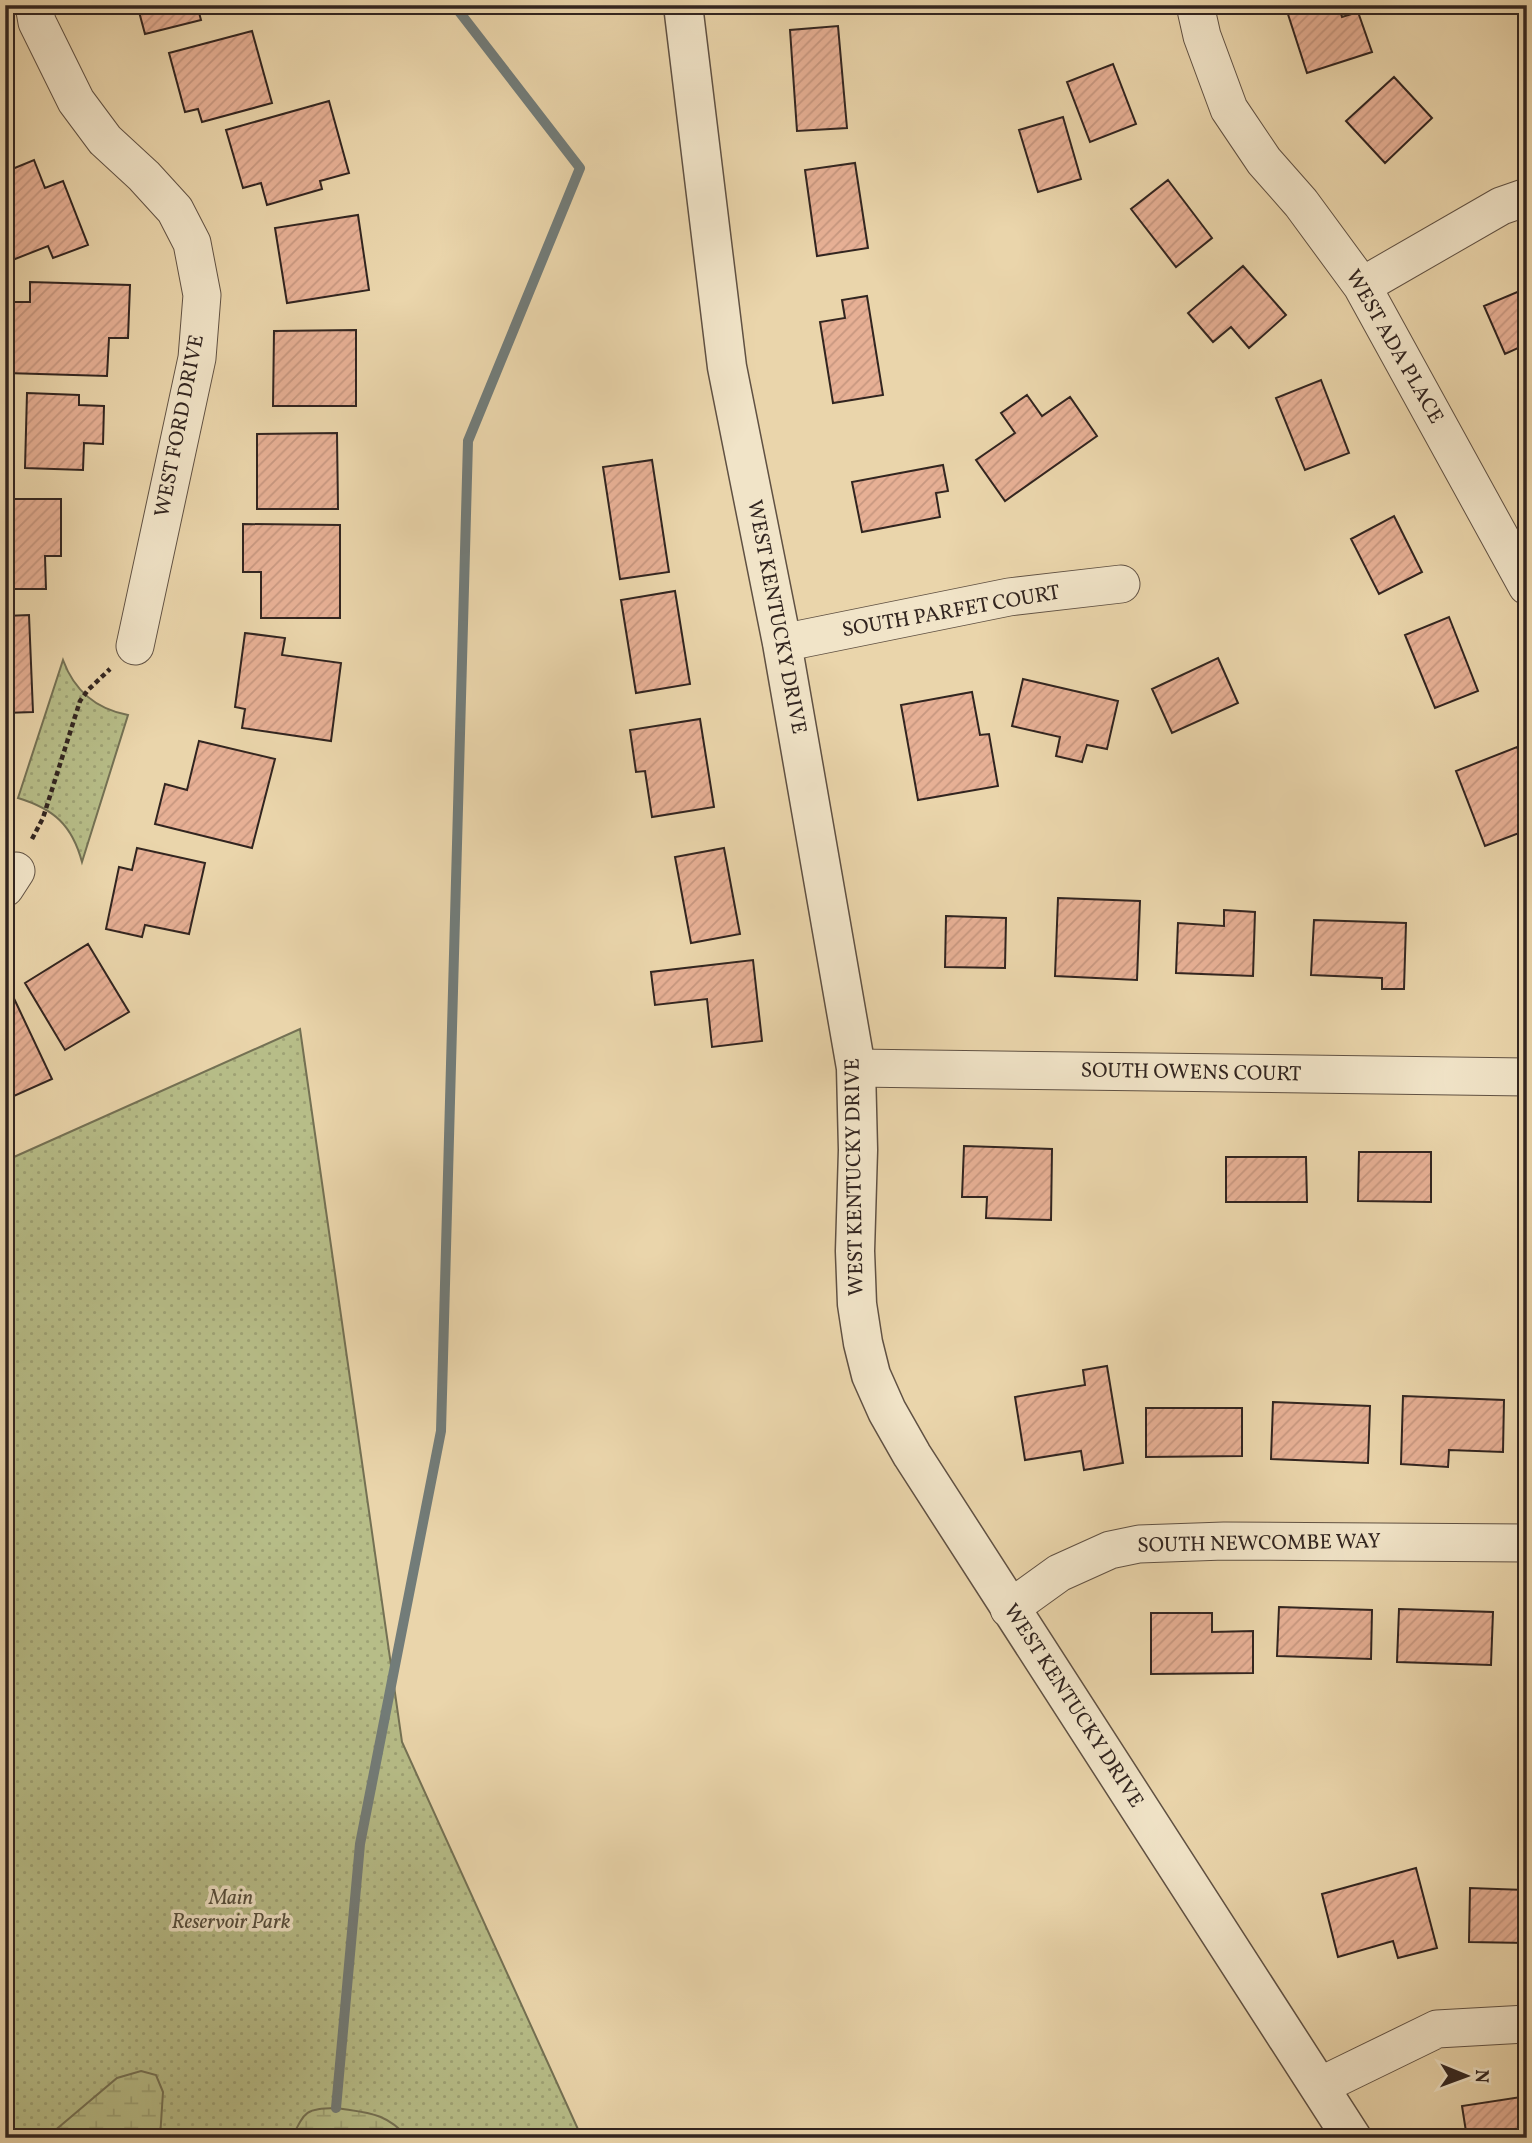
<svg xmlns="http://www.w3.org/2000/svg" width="1532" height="2143" font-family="Vollkorn,serif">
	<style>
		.grass { fill: url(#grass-dots); stroke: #747154; stroke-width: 2 }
		.wetland { fill: url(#wetland-marsh); stroke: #747154; stroke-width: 2 }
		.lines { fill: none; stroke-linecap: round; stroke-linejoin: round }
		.stream { stroke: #727c79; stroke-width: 10 }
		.building { fill: url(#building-hatch); stroke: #322520; stroke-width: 2 }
		.minor-casing { stroke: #605143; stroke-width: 39 }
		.tertiary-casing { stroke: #605143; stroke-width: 41 }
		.path { stroke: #322520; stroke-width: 4.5; stroke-dasharray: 5 3.5; stroke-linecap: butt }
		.minor { stroke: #f1e4c8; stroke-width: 37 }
		.tertiary { stroke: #f1e4c8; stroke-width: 38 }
		.labels { text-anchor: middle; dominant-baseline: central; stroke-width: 7; stroke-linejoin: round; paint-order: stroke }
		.street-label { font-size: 21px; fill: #322520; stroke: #f1e4c8 }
		.park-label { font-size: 21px; font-style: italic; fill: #534b3a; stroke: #f1e4c8 }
	</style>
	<defs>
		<pattern id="grass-dots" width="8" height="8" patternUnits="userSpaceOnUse" patternTransform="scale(1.75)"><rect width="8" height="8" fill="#b7bd88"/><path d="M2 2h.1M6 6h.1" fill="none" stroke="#9ea275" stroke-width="1.8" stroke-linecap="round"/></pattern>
		<pattern id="wetland-marsh" width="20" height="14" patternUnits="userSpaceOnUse" patternTransform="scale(1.75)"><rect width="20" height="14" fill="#b7bd88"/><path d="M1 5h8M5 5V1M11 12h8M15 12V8" fill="none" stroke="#9ea275"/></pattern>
		<pattern id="building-hatch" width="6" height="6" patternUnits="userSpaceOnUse" patternTransform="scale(1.75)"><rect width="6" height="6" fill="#e7b095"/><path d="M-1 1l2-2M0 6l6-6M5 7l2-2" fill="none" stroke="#c79780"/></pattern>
	</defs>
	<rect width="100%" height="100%" fill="#ead5ab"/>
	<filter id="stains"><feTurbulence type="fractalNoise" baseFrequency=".00286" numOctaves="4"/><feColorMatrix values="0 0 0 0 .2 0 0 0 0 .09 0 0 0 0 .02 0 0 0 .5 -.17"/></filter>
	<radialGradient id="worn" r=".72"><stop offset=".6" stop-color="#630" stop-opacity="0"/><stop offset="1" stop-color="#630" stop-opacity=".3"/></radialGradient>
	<path class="grass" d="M63,660C74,690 96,709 128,715L82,862C72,825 54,809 18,798Z
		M300,1029L402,1742L582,2138H5V1161Z"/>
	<path class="wetland" d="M141,2071L156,2075L163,2092L160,2138H46L117,2078Z
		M336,2108C367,2113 386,2112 408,2138H292C305,2110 306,2109 336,2108Z"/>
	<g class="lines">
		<path class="stream" d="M336,2108L360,1844L441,1431L468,441L580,168L454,5"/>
	</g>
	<path class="building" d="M118,5H197L201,20L145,34L138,8L120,13Z
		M1045,5H1101V9L1046,14Z
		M1285,5H1338L1342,17L1358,12L1372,52L1307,73Z
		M838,26L847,128L797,131L790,30Z
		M252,31L272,103L202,122L198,109L185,112L169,53Z
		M1113,64L1136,124L1090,142L1067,82Z
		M1394,77L1432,118L1385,163L1346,121Z
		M329,101L349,173L320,181L322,189L267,205L261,183L243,188L226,130Z
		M1063,117L1081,179L1038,192L1019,130Z
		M34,160L45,188L63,181L88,245L53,258L48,246L5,263V172Z
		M855,163L868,248L817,256L805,170Z
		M1168,180L1212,238L1176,267L1131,209Z
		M358,215L369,290L287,303L275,228Z
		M1243,266L1286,315L1249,348L1231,327L1213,342L1188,313Z
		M30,282L130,285L128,338H109L107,376L6,373L9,302H30Z
		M1527,288V344L1505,354L1484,306Z
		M867,296L883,395L833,403L820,322L845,318L842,300Z
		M356,330V406H273L274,331Z
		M1321,380L1349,453L1305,470L1276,398Z
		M27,393L79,395V405L104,406L103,444L84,443L83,470L25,468Z
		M1027,395L1042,416L1070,397L1097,436L1005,501L976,460L1015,433L1001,413Z
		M337,433L338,509H257V434Z
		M652,460L669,572L620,579L603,467Z
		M943,465L948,491L936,493L940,517L862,532L852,482Z
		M14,499H61V556H45L46,589H5V516H14Z
		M1394,516L1422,572L1379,594L1351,539Z
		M243,524L340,525V618H261V572H243Z
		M675,591L690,684L636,693L621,600Z
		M29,615L33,712L5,713V616Z
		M1449,617L1478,691L1435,708L1405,635Z
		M245,633L285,638L282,655L341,663L331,741L242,728L245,709L235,707Z
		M1218,658L1238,703L1172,733L1152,689Z
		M1023,679L1118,701L1107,749L1087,745L1082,762L1056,756L1060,737L1012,726Z
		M972,692L980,735L989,734L998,786L918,800L901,705Z
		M700,719L714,807L652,817L645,771L636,772L630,730Z
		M199,741L275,759L252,848L155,824L165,784L187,790Z
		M1517,747L1527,774V830L1485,846L1456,771Z
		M137,848L205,863L189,934L145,925L142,937L106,929L119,867L132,870Z
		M724,848L740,934L691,943L675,857Z
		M1058,898L1140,901L1137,980L1055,976Z
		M1224,910L1255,912L1253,976L1176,973L1178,923L1224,926Z
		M946,916L1006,918L1005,968L945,967Z
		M1314,920L1406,923L1404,989H1382V978L1311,975Z
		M88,944L129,1012L65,1050L25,983Z
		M753,960L762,1041L712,1047L707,999L655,1005L651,972Z
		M10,990L52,1079L5,1100V992Z
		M964,1146L1052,1149L1051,1220L986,1218L987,1197H962Z
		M1359,1152H1431V1202L1358,1201Z
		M1226,1157H1306L1307,1202H1226Z
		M1107,1366L1123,1463L1084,1470L1081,1451L1025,1460L1015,1397L1085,1385L1083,1370Z
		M1403,1396L1504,1400L1503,1452L1449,1450L1448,1467L1401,1464Z
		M1273,1402L1370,1406L1368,1463L1271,1459Z
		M1146,1408H1242V1456L1146,1457Z
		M1279,1607L1372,1610L1371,1659L1277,1656Z
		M1399,1609L1493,1612L1491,1665L1397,1662Z
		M1523,1611H1527V1661H1522Z
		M1151,1613H1212V1632L1253,1631V1673L1151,1674Z
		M1416,1868L1437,1948L1398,1958L1393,1941L1338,1957L1322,1894Z
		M1525,1877L1527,1943L1469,1942L1470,1888L1525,1890Z
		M1527,2096V2138H1467L1462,2106Z"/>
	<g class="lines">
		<g class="minor-casing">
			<path id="minor" d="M34,5L37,22L76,101L105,140L144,176L175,210L192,243L202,295L197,358L135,646
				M1195,5L1202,36L1229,109L1264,161L1301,203L1362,286L1527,586
				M1362,286L1501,206L1527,197
				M782,643L1009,597L1121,584
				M5,888L16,871
				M856,1068L1527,1077
				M1009,1609L1059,1573L1110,1550L1139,1544L1224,1541L1527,1543
				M1320,2086L1437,2029L1527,2024"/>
		</g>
		<g class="tertiary-casing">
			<path id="tertiary" d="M683,5L727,367L782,643L856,1068L858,1150L855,1251L857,1304L863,1343L871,1375L887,1411L912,1455L1352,2138"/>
		</g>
		<path class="path" d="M32,839L43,818L80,701L88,690L110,669"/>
		<use href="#minor" class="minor"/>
		<use href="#tertiary" class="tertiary"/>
	</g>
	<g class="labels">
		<g class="street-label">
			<text transform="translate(1394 347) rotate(60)">WEST ADA PLACE</text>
			<text transform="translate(180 426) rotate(-79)">WEST FORD DRIVE</text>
			<text transform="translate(951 612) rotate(-10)">SOUTH PARFET COURT</text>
			<text transform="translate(776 617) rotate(79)">WEST KENTUCKY DRIVE</text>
			<text transform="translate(1191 1073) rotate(1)">SOUTH OWENS COURT</text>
			<text transform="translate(855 1177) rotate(-91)">WEST KENTUCKY DRIVE</text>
			<text transform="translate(1259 1544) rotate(-1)">SOUTH NEWCOMBE WAY</text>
			<text transform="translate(1073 1706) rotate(57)">WEST KENTUCKY DRIVE</text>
		</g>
		<g class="park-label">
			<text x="231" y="1898">Main<tspan x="231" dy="24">Reservoir Park</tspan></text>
		</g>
	</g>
	<rect width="1532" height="2143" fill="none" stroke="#ead5ab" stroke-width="28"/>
	<rect x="7" y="7" width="1518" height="2129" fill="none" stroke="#322520" stroke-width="3.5"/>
	<rect x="14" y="14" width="1504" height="2115" fill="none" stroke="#322520" stroke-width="2"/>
	<g transform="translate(1466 2076) rotate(91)" stroke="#f1e4c8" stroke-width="5" paint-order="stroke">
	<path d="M0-5L12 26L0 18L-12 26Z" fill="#322520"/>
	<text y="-10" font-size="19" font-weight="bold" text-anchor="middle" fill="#322520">N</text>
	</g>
	<rect width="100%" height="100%" filter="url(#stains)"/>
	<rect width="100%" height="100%" fill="url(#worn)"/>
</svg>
